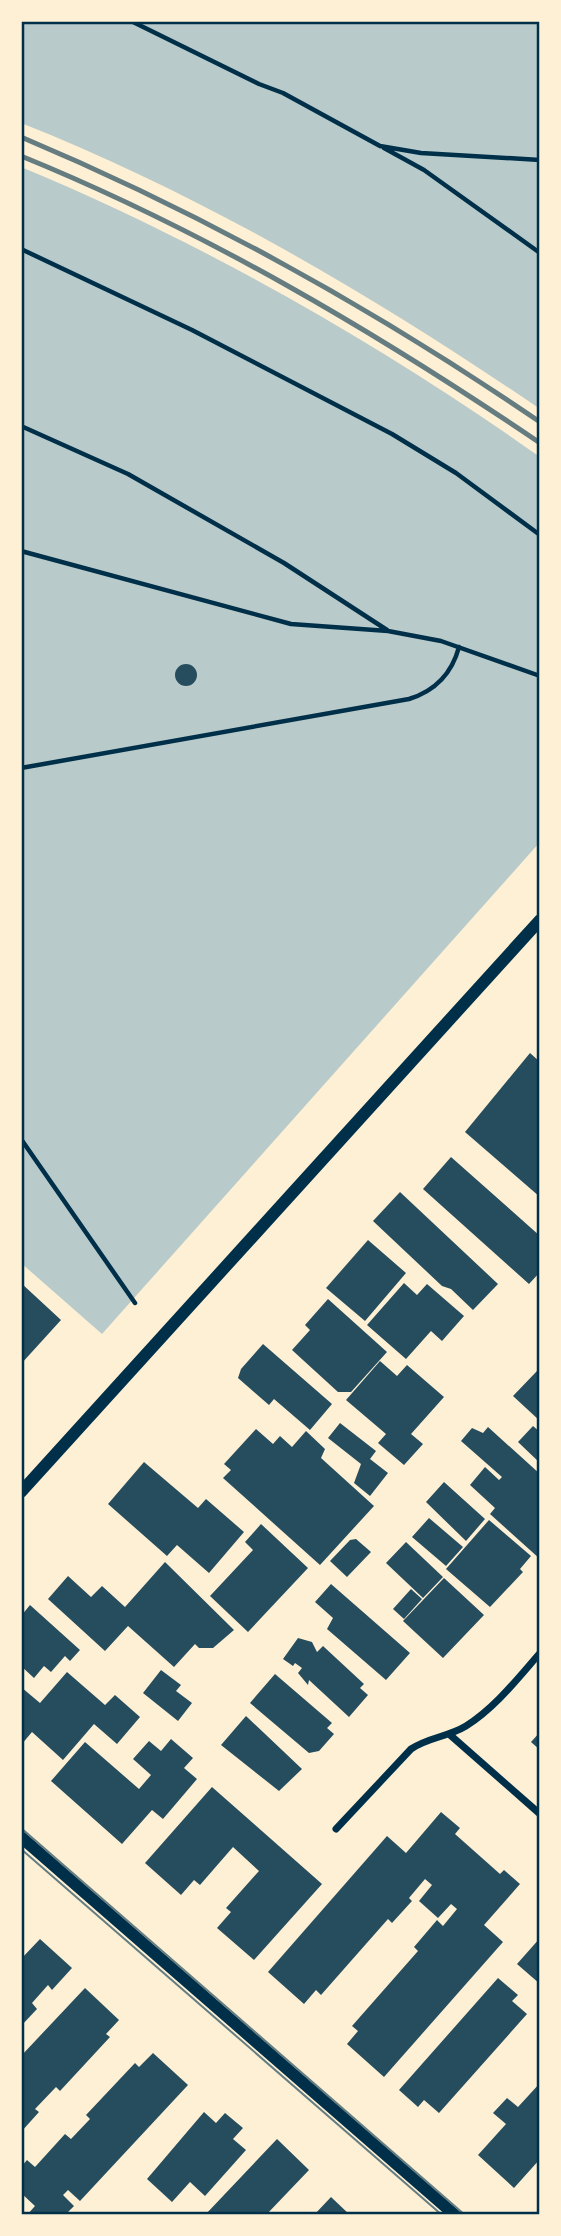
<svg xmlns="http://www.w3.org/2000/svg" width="561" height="2236" font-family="Helvetica,sans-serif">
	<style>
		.green { fill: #b9caca }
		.building { fill: #264d5e }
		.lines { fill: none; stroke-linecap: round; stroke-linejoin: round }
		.path { stroke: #003049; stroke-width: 4.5 }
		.minor { stroke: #003049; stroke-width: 7 }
		.tertiary { stroke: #003049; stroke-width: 12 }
		.tram { stroke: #657d81; stroke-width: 2 }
		.rail { stroke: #657d81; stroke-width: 5 }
		.neatline { fill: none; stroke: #003049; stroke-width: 2.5 }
	</style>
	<rect width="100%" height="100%" fill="#fdf0d5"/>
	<path class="green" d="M21,21H540V409C379,299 203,195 21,123Z
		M21,167C200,241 382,345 540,457V842L102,1334L21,1263Z"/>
	<path class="building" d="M175 675a11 11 0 1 1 22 0a11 11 0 1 1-22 0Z
		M530,1053L540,1062V1197L465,1132Z
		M451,1157L540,1236V1272L529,1284L423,1189Z
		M400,1192L498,1284L473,1310L451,1289L442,1286L373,1221Z
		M368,1240L406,1273L365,1321L326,1288Z
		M21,1283L61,1320L21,1364Z
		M404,1283L417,1295L427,1284L464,1316L442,1341L431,1331L406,1359L367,1325Z
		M328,1299L387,1352L351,1392H338L292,1350L310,1330L305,1325Z
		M263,1344L332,1404L310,1430L274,1399L269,1405L238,1378L241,1369Z
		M380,1361L397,1376L407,1365L444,1397L411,1434L423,1444L404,1465L378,1443L386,1434L346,1400Z
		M537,1371L540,1374V1421L513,1396Z
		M340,1423L376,1451L370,1459L388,1473L370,1496L354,1483L361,1464L328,1438Z
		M533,1426L540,1432V1463L518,1442Z
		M488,1427L540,1474V1559L490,1514L495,1508L470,1485L485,1467L499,1480L502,1477L461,1441L472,1428L483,1433Z
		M256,1429L273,1444L280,1436L292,1447L306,1431L325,1449L321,1458L374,1506L320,1565L223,1478L231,1470L224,1464Z
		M144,1462L198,1508L206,1499L244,1532L209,1573L177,1545L167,1556L108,1504Z
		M444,1482L485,1519L466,1541L426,1502Z
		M429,1518L463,1547L446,1566L412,1537Z
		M489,1520L531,1556L520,1569L523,1572L490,1607L446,1569Z
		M261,1524L308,1568L248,1632L210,1596L253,1550L245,1542Z
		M356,1539L371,1552L347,1577L330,1561L350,1540Z
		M406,1542L443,1577L423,1598L386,1563Z
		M165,1562L234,1630L213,1648H199L195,1644L174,1667L128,1626L105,1651L48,1599L68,1576L91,1597L102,1586L125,1607Z
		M444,1578L484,1615L443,1658L403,1621Z
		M331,1584L410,1653L386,1680L327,1629L333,1618L315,1602Z
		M411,1589L422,1599L404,1619L393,1609Z
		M30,1605L80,1650L70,1661L65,1656L51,1672L44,1666L34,1678L21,1666V1616Z
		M298,1638L312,1642L317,1652L323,1646L364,1684L360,1688L368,1695L349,1717L309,1680L308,1685L298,1673L302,1668L295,1663L293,1666L283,1659Z
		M161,1670L181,1685L176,1691L192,1703L178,1721L143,1693Z
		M67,1672L105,1705L115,1695L140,1717L117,1744L94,1724L63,1760L32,1732L21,1745V1687L40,1703Z
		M275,1674L332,1723L327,1728L334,1734L319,1751L309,1753L250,1703Z
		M246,1716L302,1769L279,1791L221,1745Z
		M540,1732V1750L531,1742Z
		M171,1739L193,1758L184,1768L197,1779L163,1819L152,1810L122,1844L51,1781L85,1742L139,1789L151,1775L133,1759L149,1741L161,1751Z
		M212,1787L322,1884L254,1960L217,1928L231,1912L226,1908L259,1871L233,1847L200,1885L194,1880L181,1895L145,1863Z
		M441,1812L460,1828L455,1834L500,1874L504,1870L520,1884L484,1925L503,1942L384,2077L347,2044L358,2031L352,2026L418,1951L414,1947L437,1920L443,1926L457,1909L451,1904L438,1918L419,1901L432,1885L425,1879L409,1898L412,1901L392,1923L388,1919L321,1995L316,1990L304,2004L268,1972L387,1836L406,1853Z
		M540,1938V1984L517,1964Z
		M40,1939L72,1968L52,1990L48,1985L32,2003L37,2009L21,2026V1959Z
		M498,1978L518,1995L512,2001L527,2014L439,2113L424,2100L418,2107L399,2090Z
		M85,1988L119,2020L106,2034L110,2037L60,2091L56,2087L35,2109L39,2112L21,2132V2056Z
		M153,2053L188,2085L80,2201L68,2190L63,2195L74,2206L65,2215H27L35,2206L21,2193V2167L27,2160L35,2167L65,2134L71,2139L90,2119L86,2115L135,2063L139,2067Z
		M540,2083V2159L514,2188L478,2155L506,2124L493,2113L507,2098L518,2107Z
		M204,2112L216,2123L225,2113L243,2128L233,2139L246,2150L205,2196L190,2182L172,2202L147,2179Z
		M277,2139L309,2170L266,2215H205Z
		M331,2197L350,2215H314Z"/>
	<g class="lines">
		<path class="path" d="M131,21L259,84L283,93L380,146L421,153L540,160
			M384,148L424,170L540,253
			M21,249L192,330L392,434L456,473L540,535
			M21,426L128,474L284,563L387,630
			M21,551L291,624L388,631L441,641L540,676
			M21,768L409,699C435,691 452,673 459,647
			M21,1139L135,1303"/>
		<path class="minor" d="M449,1734L540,1814
			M336,1829L411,1749C429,1737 448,1737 466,1726C495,1708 518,1678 540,1653"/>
		<path class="tertiary" d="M21,1492L540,920
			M21,1837L455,2215"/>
		<path class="tram" d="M21,1828L465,2215
			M21,1849L442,2215"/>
		<path class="rail" d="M21,137C204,214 376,310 540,422
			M21,156C205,231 376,332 540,443"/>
	</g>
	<rect width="561" height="2236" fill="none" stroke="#fdf0d5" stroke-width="46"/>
	<rect x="23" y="23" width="515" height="2190" class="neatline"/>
</svg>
